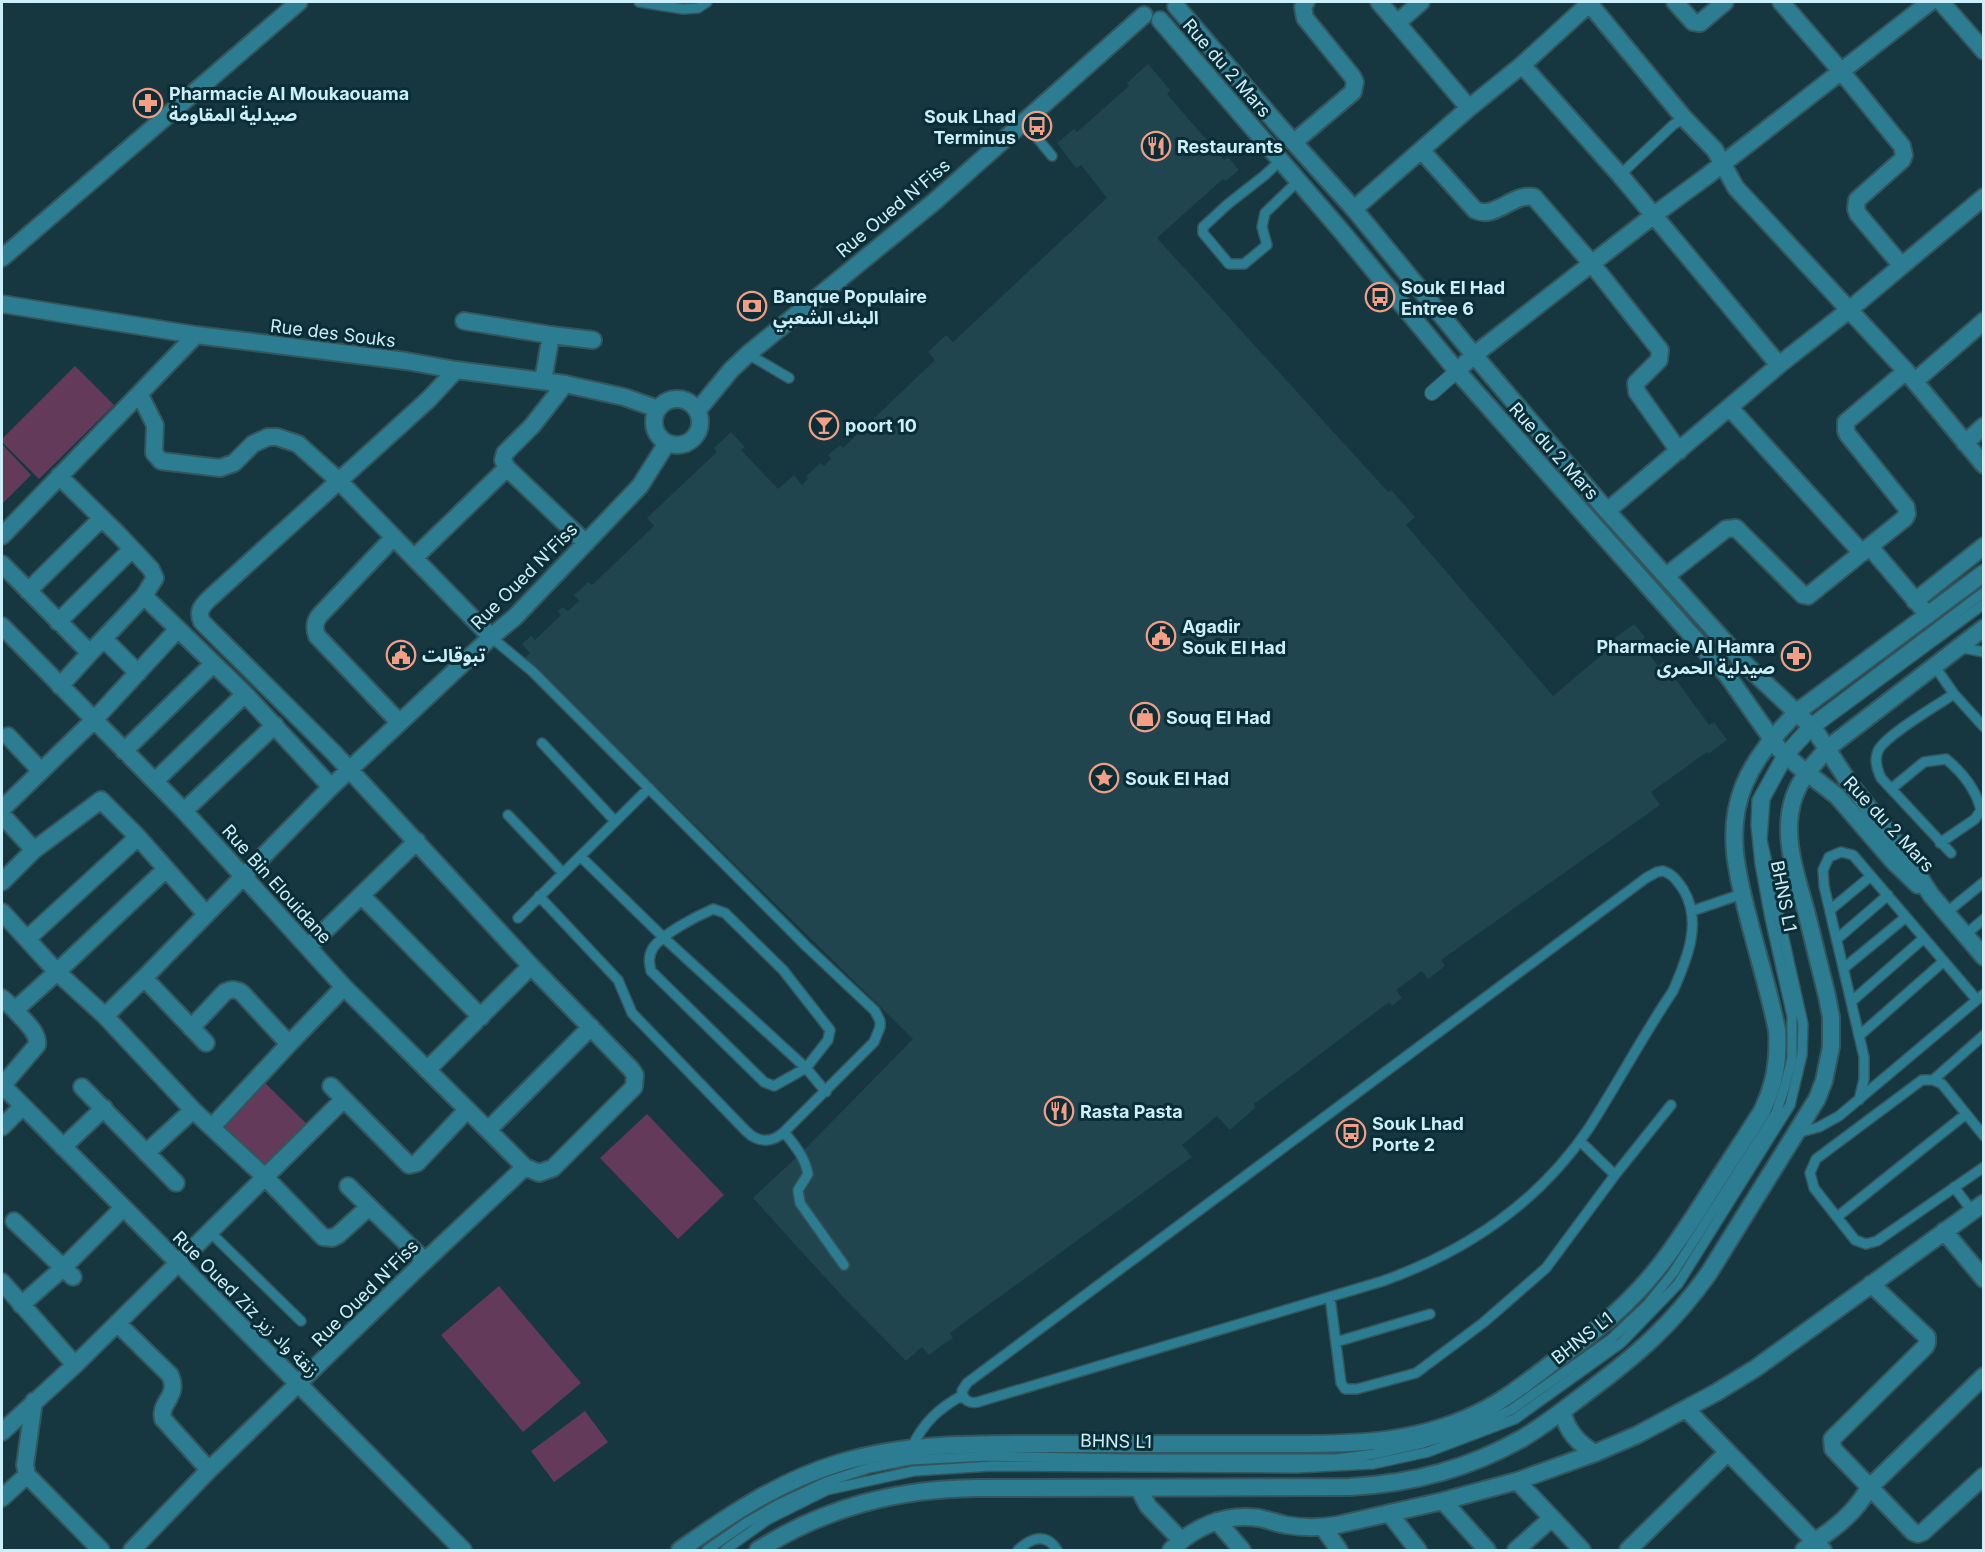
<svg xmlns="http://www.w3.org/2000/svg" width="1985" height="1552" font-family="Inter,'Noto Sans Arabic',sans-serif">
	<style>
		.built { fill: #20454f }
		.green { fill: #633a59 }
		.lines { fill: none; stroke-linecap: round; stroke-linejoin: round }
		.service-casing { stroke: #35555d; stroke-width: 12 }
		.pedestrian-casing { stroke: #35555d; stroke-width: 16 }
		.minor-casing { stroke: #35555d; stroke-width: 20 }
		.tertiary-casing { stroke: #35555d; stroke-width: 20 }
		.service { stroke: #2c7d91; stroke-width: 9 }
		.pedestrian { stroke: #2c7d91; stroke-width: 14 }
		.minor { stroke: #2c7d91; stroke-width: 16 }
		.tertiary { stroke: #2c7d91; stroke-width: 16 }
		.labels { text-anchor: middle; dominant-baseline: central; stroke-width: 6; stroke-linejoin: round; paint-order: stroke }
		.street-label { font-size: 18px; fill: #cbf0fb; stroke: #0b2d35 }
		.poi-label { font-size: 18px; font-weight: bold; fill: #cbf0fb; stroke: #0b2d35; text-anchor: start }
	</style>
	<rect width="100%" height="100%" fill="#163740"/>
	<path class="built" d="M1148,64L1170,90L1167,94L1224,160L1228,157L1239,170L1226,181L1223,179L1157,238L1388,492L1391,490L1415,517L1406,525L1553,696L1617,642L1615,638L1634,624L1645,637L1640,643L1658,666L1663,662L1709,725L1714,722L1727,740L1708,754L1707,752L1651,792L1660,805L1441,960L1445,966L1428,979L1422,971L1396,990L1402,998L1392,1006L1389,1002L1254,1104L1255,1108L1230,1130L1217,1116L1182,1145L1192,1157L950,1333L953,1338L941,1346L929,1355L922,1347L906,1361L843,1297L753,1198L801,1153L913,1039L525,658L530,653L522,644L531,636L535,640L561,615L558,611L563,607L568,611L579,601L574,595L581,589L588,582L592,585L654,526L647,518L717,452L714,448L731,432L745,447L741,450L778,489L794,475L802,485L808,479L806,476L813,470L820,463L824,466L831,459L828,455L840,445L843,448L935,360L928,352L946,335L953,342L1107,198L1081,165L1076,168L1057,143L1074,129L1077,132L1129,86L1127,83Z"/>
	<path class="green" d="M75,366L114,405L39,479L2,442V439Z
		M2,444L31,475L2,504Z
		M265,1083L311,1128L265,1173L220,1128Z
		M647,1114L724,1195L678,1239L600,1158Z
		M499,1286L581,1383L523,1432L441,1335Z
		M585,1411L608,1442L554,1482L531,1451Z"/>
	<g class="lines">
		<g class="service-casing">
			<path id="service" d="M639,2L683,9L698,8L707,2
				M1028,117L1038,139L1052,156
				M1281,160L1265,175L1228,204L1203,227V233L1229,264H1244L1267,245L1262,227L1265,213L1298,181
				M1620,175L1673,125L1684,118
				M748,354L789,378
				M491,637L533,672L806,946L875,1011L880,1021V1027L874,1042L784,1132C772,1143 758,1143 746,1131L632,1013L618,980L539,896
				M1958,647L1984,652
				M1934,665L1954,694L1984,727
				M542,743L615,821
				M1891,789L1924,762L1946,759C1962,772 1976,790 1981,810L1975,819L1940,843
				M508,815L563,873
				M1951,853L1881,778C1877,769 1874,760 1878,751C1884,736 1939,704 1954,694
				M581,857L663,937L806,1068L826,1092
				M1663,871C1673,874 1677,881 1683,889C1703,922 1687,959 1673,991C1643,1035 1618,1083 1589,1128C1539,1202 1467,1251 1383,1281L978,1402C969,1404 963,1400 962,1391L967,1383L1646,878L1657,872Z
				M713,909L725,913L783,970L830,1030L828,1040L806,1068L774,1086L764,1082L651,971C649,963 648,956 653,948C662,934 697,916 713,909Z
				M1830,910L1871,876
				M1692,911L1742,894
				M1946,913L1984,882
				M518,918L649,788
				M1965,935L1984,919
				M1837,939L1888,895
				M1844,968L1906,917
				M1852,1001L1924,938
				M1860,1035L1944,961
				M1933,1080L1984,1035
				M1859,1100L1864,1079V1057L1824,886L1823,870L1829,857L1841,852L1853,855L1977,1000
				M784,1132C795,1146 805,1157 808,1174L798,1190L800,1203L844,1265
				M1797,1133L1819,1127L1839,1116L1984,994
				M1984,1136L1942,1084L1933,1080H1922L1816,1159L1810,1173L1814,1188L1855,1240L1866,1244L1877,1241L1984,1167
				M1615,1175L1671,1105
				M1954,1187L1972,1211
				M1837,1217L1966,1114
				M210,1232L301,1321
				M1330,1297L1341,1383L1345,1389H1357L1416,1373L1483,1323L1546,1268L1615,1175L1580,1141
				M1336,1342L1430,1314
				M912,1447C923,1423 939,1408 963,1395
				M707,1550L746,1523L779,1504L826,1482L869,1468L909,1460L988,1456L1122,1459H1337L1374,1454L1423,1443L1472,1428L1511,1410L1610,1340L1648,1304L1673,1273L1776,1113L1785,1086L1792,1058V1016L1770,918L1760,864L1756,825L1757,800L1783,753L1809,724L1984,592
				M725,1550L767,1520L827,1490L914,1471L992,1466L1296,1468L1373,1464L1428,1452L1515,1419L1621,1343L1678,1284L1790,1105L1802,1055L1803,1024L1762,840L1765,799L1788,757L1814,729L1984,604
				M1018,1550C1031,1538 1046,1532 1057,1550"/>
		</g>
		<g class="pedestrian-casing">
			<path id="pedestrian" d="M1432,393L1457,371"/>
		</g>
		<g class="minor-casing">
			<path id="minor" d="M1379,2L1397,23
				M1421,2L1397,23L1469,108
				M1588,2L1684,118L1715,150L1736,188L1906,371L1984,465
				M1675,2L1693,22L1700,23L1725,2
				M1781,2L1841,71L1902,146L1904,155L1902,160L1857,200L1856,209L1858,214L1901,265
				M1941,2L1984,51
				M1522,65L1620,175L1779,365
				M1294,142L1353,92L1355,82L1352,76L1305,18L1303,7L1306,2
				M1422,151L1475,210C1495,220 1514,192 1534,197L1592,264L1660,350L1659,360L1636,383L1637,392L1679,451
				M1354,209L1469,108L1522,65L1591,2
				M464,321L551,335
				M1457,371L1474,355L1654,215L1707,176L1930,2
				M543,381L551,335L593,340
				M1915,381L1984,321
				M565,384L532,426L505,453L503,460L507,468L586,543
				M140,395L155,425L154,453L161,461L220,468L234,463L253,444L268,437H277L298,444L339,481L491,637
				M1730,408L1862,553
				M1965,443L1984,426
				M59,476L118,534L151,569L155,578L144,596L90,653
				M1607,511L1779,365L1849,310L1984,197
				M2,536L196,335
				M394,537L320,615C314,622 314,628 317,636L399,722
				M1870,547L1928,615
				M414,558L507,468
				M2,564L90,653L60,686
				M1666,576L1726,529L1736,528L1803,595L1808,596L1905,518L1907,514L1906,507L1848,435L1846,431V422L1906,371
				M28,591L102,518
				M144,596L178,629
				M1915,601L1984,546
				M58,622L132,549
				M2,626L184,811L344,987L525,1167L539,1173L553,1168L634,1087L635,1075L631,1069L531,966
				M104,639L138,673
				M8,736L41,771
				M124,751L213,664
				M155,781L245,694
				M2,809L94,720L178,629L245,694L331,787
				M184,811L275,725
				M2,815L34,850
				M2,882L34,850L101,800L138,837L206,914
				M362,896L481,1017
				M2,912L57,972L105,1016L193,1110L265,1177L323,1237L332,1238L338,1235L369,1207
				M27,939L138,837
				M308,947L417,841
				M144,978L206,1043
				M2,998L15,1010
				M105,1016L144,978L331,787L491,637L515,617L640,486L667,443
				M191,1028L225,992C232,989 236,989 242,993L289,1044L344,987
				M427,1070L531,966L334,753L202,622C197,611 202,606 209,599L429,399L456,370
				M2,1086L37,1045C39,1032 23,1020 15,1010L57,972L166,869
				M331,1086L409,1165L417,1163L467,1110
				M82,1087L176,1183
				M2,1127L22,1107
				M212,1127L289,1044
				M488,1130L591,1027
				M63,1147L104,1108
				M146,1153L193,1110
				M348,1186L425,1261
				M14,1221L73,1277
				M1944,1231L1984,1279
				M2,1282L75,1365
				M1871,1284L1927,1337V1343L1925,1347L1832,1439L1833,1449L1913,1532L1918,1534L1923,1532L1984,1476
				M21,1305L63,1268L123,1208
				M117,1323L170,1375C180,1397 159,1401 163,1419L209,1470
				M34,1401L25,1465L27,1475L101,1550
				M1686,1409L1823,1550
				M2,1432L75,1365L344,1099
				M1517,1481L1552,1518
				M1139,1489L1148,1506L1181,1540
				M2,1498L27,1475
				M1443,1501L1487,1550
				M1389,1513L1418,1550
				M1217,1521L1242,1550
				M1323,1527L1339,1550
				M132,1550L209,1470L425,1261L525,1167
				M1171,1550C1194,1527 1225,1513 1259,1518C1268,1520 1277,1523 1286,1525C1303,1528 1319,1528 1337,1525L1443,1501L1517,1481L1595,1453L1637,1435L1717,1392L1756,1368L1984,1203
				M1516,1550L1552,1518L1582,1550
				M1628,1550L1728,1452
				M1804,1550C1813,1542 1822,1537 1831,1530C1846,1519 1860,1504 1869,1488L1984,1376"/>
		</g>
		<g class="tertiary-casing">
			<path id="tertiary" d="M1176,6L1279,126L1354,209L1474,355L1607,511L1745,664L1814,729L1850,784L1905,854L1931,895L1984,957
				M1160,20L1343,233L1457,371L1727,675L1779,749L1797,765L1837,796L1893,861L1918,885
				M2,258L299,2
				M2,304L196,335L406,361L456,370L565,384L624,397L658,409
				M654 422a23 23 0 1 1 46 0a23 23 0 1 1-46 0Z
				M698,410L731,370L748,354L934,202L1144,15
				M2,1085L463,1550
				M1562,1411C1567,1431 1578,1444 1595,1453
				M680,1550C729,1515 780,1481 839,1463C908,1442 979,1444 1050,1444C1119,1444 1188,1444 1257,1444C1334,1444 1407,1448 1478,1413C1507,1399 1531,1379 1556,1360C1583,1340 1610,1320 1633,1296C1660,1269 1680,1238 1701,1206C1721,1174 1742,1143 1762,1111C1775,1084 1779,1060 1777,1030C1770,996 1760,962 1751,928C1739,881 1724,833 1744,785C1756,756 1776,734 1797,712L1984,573
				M758,1550C826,1507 897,1489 977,1488L1349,1487C1411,1484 1469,1469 1523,1438C1545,1425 1565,1409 1586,1393C1637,1355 1672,1325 1709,1273L1817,1099L1824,1081L1831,1047V1017L1827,996C1820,968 1813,939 1806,911C1796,874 1781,835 1794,797C1801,777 1814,764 1828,748L1984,628"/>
		</g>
		<use href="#service" class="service"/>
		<use href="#pedestrian" class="pedestrian"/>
		<use href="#minor" class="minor"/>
		<use href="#tertiary" class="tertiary"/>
	</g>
	<defs>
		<g id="pharmacy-ring" transform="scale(1.5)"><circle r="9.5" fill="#0b2d35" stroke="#f49e86" stroke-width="1.5"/><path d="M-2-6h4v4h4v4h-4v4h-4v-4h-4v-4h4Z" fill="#f49e86"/></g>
		<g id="bus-ring" transform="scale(1.5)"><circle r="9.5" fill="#0b2d35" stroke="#f49e86" stroke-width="1.5"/><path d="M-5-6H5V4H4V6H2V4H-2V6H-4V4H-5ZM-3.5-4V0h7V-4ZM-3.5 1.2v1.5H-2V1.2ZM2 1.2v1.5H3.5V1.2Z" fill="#f49e86"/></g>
		<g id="restaurant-ring" transform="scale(1.5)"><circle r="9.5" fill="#0b2d35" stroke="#f49e86" stroke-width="1.5"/><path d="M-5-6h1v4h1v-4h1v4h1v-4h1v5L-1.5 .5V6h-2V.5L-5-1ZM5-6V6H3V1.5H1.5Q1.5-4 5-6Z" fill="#f49e86"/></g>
		<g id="bank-ring" transform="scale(1.5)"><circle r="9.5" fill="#0b2d35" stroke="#f49e86" stroke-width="1.5"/><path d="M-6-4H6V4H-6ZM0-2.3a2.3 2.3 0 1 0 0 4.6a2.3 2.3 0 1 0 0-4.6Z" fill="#f49e86"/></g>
		<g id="bar-ring" transform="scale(1.5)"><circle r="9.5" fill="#0b2d35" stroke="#f49e86" stroke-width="1.5"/><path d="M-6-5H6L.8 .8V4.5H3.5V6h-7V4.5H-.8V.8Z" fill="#f49e86"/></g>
		<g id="civic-ring" transform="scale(1.5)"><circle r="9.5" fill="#0b2d35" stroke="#f49e86" stroke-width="1.5"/><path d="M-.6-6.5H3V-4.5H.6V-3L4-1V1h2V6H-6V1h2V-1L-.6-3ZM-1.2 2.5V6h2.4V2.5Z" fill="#f49e86"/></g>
		<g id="shop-ring" transform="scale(1.5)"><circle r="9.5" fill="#0b2d35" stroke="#f49e86" stroke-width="1.5"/><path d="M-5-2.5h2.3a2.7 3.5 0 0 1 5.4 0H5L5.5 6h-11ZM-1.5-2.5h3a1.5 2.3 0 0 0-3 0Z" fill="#f49e86"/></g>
		<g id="sight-ring" transform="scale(1.5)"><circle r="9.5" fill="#0b2d35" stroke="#f49e86" stroke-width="1.5"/><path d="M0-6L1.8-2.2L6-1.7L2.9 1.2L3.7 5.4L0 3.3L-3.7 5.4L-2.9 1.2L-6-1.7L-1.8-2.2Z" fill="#f49e86"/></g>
	</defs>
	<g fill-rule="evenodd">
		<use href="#pharmacy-ring" x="148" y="103"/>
		<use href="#bus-ring" x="1037" y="126"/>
		<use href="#restaurant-ring" x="1156" y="146"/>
		<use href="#bus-ring" x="1380" y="297"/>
		<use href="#bank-ring" x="752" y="306"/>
		<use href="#bar-ring" x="824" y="425"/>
		<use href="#civic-ring" x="1161" y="636"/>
		<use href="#civic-ring" x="401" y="655"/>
		<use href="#pharmacy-ring" x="1796" y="656"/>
		<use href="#shop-ring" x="1145" y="717"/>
		<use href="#sight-ring" x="1104" y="778"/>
		<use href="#restaurant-ring" x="1059" y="1111"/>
		<use href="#bus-ring" x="1351" y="1133"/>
	</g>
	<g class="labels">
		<g class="street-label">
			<text transform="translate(1227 68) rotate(49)">Rue du 2 Mars</text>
			<text transform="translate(893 208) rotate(-40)">Rue Oued N'Fiss</text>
			<text transform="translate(333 333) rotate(7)">Rue des Souks</text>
			<text transform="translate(1554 451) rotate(48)">Rue du 2 Mars</text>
			<text transform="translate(524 576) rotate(-45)">Rue Oued N'Fiss</text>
			<text transform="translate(1889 824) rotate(47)">Rue du 2 Mars</text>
			<text transform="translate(277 884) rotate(48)">Rue Bin Elouidane</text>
			<text transform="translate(1784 896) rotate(79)">BHNS L1</text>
			<text transform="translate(365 1293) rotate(-45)">Rue Oued N'Fiss</text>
			<text transform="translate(246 1304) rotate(45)">Rue Oued Ziz زنقة واد زيز</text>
			<text transform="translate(1582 1338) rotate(-38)">BHNS L1</text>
			<text transform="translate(1116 1441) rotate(1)">BHNS L1</text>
		</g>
		<g class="poi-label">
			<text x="169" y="93">Pharmacie Al Moukaouama<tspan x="169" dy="21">صيدلية المقاومة</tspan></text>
			<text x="1016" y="116" text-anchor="end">Souk Lhad<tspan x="1016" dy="21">Terminus</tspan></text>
			<text x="1177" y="146">Restaurants</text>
			<text x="1401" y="287">Souk El Had<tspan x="1401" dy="21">Entree 6</tspan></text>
			<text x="773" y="296">Banque Populaire<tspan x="773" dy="21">البنك الشعبي</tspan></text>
			<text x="845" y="425">poort 10</text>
			<text x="1182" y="626">Agadir<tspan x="1182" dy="21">Souk El Had</tspan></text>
			<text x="1775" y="646" text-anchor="end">Pharmacie Al Hamra<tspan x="1775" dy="21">صيدلية الحمرى</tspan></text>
			<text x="422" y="655">تبوقالت</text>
			<text x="1166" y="717">Souq El Had</text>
			<text x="1125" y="778">Souk El Had</text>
			<text x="1080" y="1111">Rasta Pasta</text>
			<text x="1372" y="1123">Souk Lhad<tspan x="1372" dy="21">Porte 2</tspan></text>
		</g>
	</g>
	<rect width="1985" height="1552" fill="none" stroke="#cbf0fb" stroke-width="6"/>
</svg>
